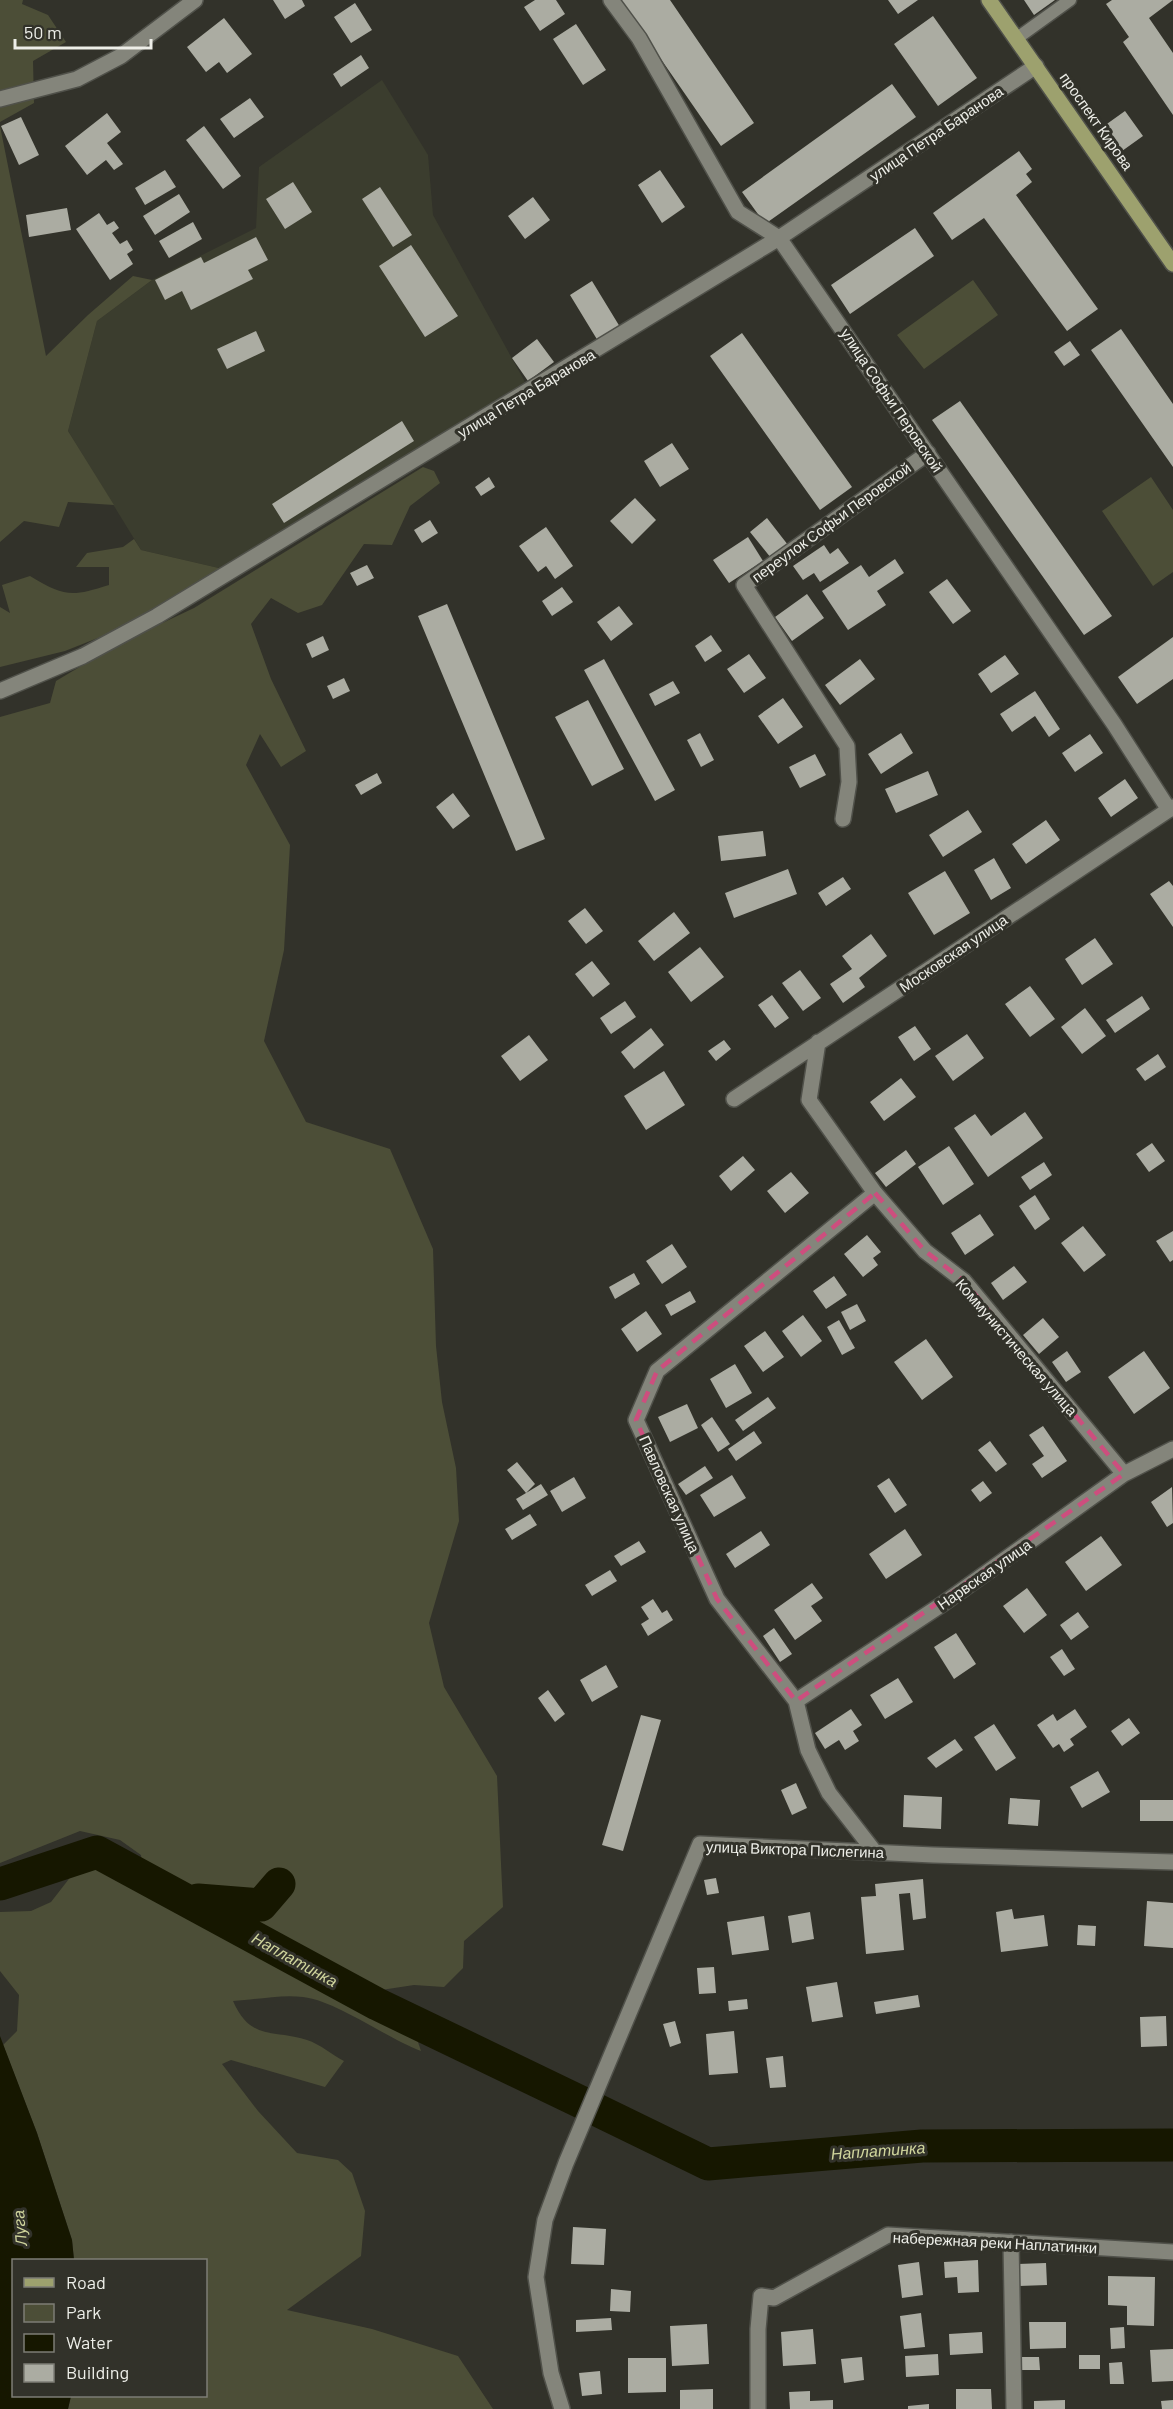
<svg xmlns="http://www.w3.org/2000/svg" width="1173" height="2409" font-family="Barlow,sans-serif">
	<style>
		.built { fill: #3b3d2e }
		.green { fill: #4c4e37 }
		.water { fill: #161700 }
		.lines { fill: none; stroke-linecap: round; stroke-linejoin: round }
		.river { stroke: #161700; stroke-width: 33 }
		.building { fill: #abaca2 }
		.pedestrian-casing { stroke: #50514a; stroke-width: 15 }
		.minor-casing { stroke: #50514a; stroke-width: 18 }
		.primary-casing { stroke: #50514a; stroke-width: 18 }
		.pedestrian { stroke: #84857b; stroke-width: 12 }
		.minor { stroke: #84857b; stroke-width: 15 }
		.primary { stroke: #9da16e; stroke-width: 15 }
		.marked { fill: none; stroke: #cd4e7e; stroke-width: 4.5; stroke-dasharray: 12 8; stroke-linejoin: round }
		.labels { text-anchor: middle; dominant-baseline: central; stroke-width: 6; stroke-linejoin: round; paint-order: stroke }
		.street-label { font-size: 15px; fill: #edeee8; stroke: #32322a }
		.water-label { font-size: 16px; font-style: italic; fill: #d0d59d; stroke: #32322a }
	</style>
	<rect width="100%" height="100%" fill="#32322a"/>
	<path class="built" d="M382,80L428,155L433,215L525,382L223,569L141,550L68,431L97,321L152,280L256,228L259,167Z"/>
	<path class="green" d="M0,0H23L22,4L48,15L66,42L33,61L34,103L0,122Z
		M0,126L46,356L88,315L133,276L152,280L97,321L68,431L114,505L68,502L59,527L24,521L0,542Z
		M973,280L998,315L924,369L897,335Z
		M423,467L434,471L440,483L410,506L392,545L364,544L322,605L298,613L271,598L251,624L271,679L306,751L281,767L260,734L246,765L290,845L284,950L264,1041L306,1122L390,1149L433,1249L436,1346L442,1402L456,1468L459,1521L429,1623L444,1687L497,1776L503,1907L464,1941L463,1968L444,1987L414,1985L368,1992L406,2006L421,2051C386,2038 337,2001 303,1997C281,1994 255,2000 233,2001C251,2042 274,2029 307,2040C320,2044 332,2055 344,2061L325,2087L231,2060L222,2064L258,2111L297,2153L338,2160L352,2173L365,2211L361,2256L287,2310L372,2329L458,2356L493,2409H68L71,2396H206V2260H74L72,2240L37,2133L3,2045L17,2031L19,1995L0,1971V1912L31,1911L51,1902L72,1875L89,1866L144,1883L141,1855L120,1840L80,1831L0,1863V717L50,703L56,681L118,644L194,608Z
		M1151,477L1173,510V572L1153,586L1102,511Z
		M134,539L141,550L223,569L118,630L65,651L0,667V607L10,613L2,585L30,576C65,597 71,597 109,585V567H76L87,553L123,547Z"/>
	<path class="water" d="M0,2036L37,2133L72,2240L74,2260H14V2396H71L68,2409H0Z"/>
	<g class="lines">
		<path class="river" d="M0,1884L97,1852L377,2004L587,2105
			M198,1900L261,1905L279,1884
			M597,2110L708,2164L922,2146L1173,2145"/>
	</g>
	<path class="building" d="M273,0H302L305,6L285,19Z
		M535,0H556L565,14L540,31L524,7Z
		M620,0H670L754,123L721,146Z
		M888,0H918L898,14Z
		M1024,0H1055L1034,15Z
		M1112,0H1173L1149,18L1173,53V115L1123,42L1129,37L1106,4Z
		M355,3L372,30L351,43L334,17Z
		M933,16L977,78L938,106L894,44Z
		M224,18L252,54L227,73L219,62L206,72L187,47Z
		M576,24L606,70L583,85L553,39Z
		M361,55L369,68L341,87L333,74Z
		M892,84L916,117L765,224L742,192Z
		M250,98L264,117L234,138L220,119Z
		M1125,111L1143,136L1122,151L1104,126Z
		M107,113L121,132L107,143L123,164L114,170L106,160L87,175L65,146Z
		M21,117L39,155L19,165L1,126Z
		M204,126L241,176L223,189L186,140Z
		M1019,151L1032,169L1026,174L1032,182L1016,195L1098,309L1067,331L984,218L952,240L933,213Z
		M165,170L176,187L145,205L135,188Z
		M660,170L685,207L662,223L638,185Z
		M293,182L312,212L285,229L266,199Z
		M380,187L412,235L393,247L362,199Z
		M179,194L190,212L155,235L143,216Z
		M533,197L550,220L525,239L508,216Z
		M67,208L71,230L29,237L26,215Z
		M99,213L107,225L114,221L119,228L112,233L120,244L127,240L133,250L127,254L133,264L110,280L76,229Z
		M193,222L202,239L169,258L159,241Z
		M915,228L934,256L850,314L831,285Z
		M256,237L268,260L248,270L253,279L191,310L182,291L165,300L155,280L201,257L204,263Z
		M411,245L458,316L425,337L379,266Z
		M592,281L620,327L598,341L570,295Z
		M1121,329L1173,404V467L1091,350Z
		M256,331L265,351L227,369L217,349Z
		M742,333L852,487L820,510L710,356Z
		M537,339L554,362L528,381L512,358Z
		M1070,341L1080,355L1064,366L1054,352Z
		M960,401L1112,616L1084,635L932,420Z
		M402,421L414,441L284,523L272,504Z
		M672,443L689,469L660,487L644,461Z
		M489,477L495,487L481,496L475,487Z
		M635,498L656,520L632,544L610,521Z
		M767,518L788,545L771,558L750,532Z
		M430,520L438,533L422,543L414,530Z
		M546,527L573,566L555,579L546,566L538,572L519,546Z
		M748,537L763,561L729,583L713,560Z
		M824,545L830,554L838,548L849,563L820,582L814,573L803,580L793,566Z
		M895,559L904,573L877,591L886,605L848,630L822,591L861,565L869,577Z
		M367,565L374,578L357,586L350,573Z
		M947,579L971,611L953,624L929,592Z
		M562,587L573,602L552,616L542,601Z
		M807,594L824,618L792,641L775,617Z
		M447,604L545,839L516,851L418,616Z
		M619,606L633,624L611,641L597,622Z
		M711,635L722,651L705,662L695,646Z
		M323,636L329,650L312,658L306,644Z
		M1173,637V679L1137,704L1118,677Z
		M749,654L766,678L744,693L727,669Z
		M1005,655L1019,674L991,693L978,674Z
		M604,659L675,790L655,801L584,670Z
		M860,659L875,679L840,705L825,685Z
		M344,678L350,691L333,699L327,686Z
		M673,681L680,693L655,706L649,694Z
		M1035,691L1060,729L1049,737L1035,716L1012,732L1000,714Z
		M783,698L803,727L778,744L758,716Z
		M588,700L624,769L592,786L555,717Z
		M700,733L714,760L701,767L687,740Z
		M901,733L913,753L881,774L868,754Z
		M1090,734L1103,753L1075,772L1062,753Z
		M815,754L826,775L800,788L789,767Z
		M928,771L938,795L896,813L885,789Z
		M377,773L382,783L361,795L355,785Z
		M1125,779L1138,798L1111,817L1098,798Z
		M453,793L470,816L453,829L436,807Z
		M968,810L982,832L943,857L929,835Z
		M1046,820L1060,840L1026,864L1012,844Z
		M763,831L766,856L721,861L718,836Z
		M994,858L1011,888L991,900L974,870Z
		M788,869L797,894L734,918L725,893Z
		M945,871L970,913L934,935L908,893Z
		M843,877L851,889L826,906L818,893Z
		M1169,881L1173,886V927L1150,894Z
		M585,908L603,931L586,944L568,921Z
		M674,912L690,933L654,961L638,941Z
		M871,934L887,956L859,978L865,987L843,1003L830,984L852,969L842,956Z
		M1095,938L1113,964L1082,985L1065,959Z
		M700,947L724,977L691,1002L668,972Z
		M592,961L610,984L593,997L575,974Z
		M800,970L821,998L803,1011L782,983Z
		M1030,986L1055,1019L1030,1037L1005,1004Z
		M772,995L789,1018L775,1028L758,1005Z
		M1142,996L1150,1009L1115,1033L1106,1020Z
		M625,1001L636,1017L611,1034L600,1018Z
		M1085,1008L1106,1036L1082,1054L1061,1027Z
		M915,1026L931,1049L914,1061L898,1037Z
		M651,1028L664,1045L634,1069L621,1052Z
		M967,1034L984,1058L953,1081L935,1056Z
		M529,1035L548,1060L520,1081L501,1056Z
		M724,1040L731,1049L716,1061L708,1051Z
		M1158,1054L1166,1067L1145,1081L1136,1069Z
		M664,1071L685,1105L646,1130L624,1096Z
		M901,1078L916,1097L884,1121L870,1102Z
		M1025,1112L1043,1138L988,1177L954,1128L975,1114L991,1136Z
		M1152,1143L1165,1161L1149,1172L1136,1154Z
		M949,1146L974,1184L943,1205L918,1167Z
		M906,1150L916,1164L886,1187L875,1173Z
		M743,1156L755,1170L731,1191L719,1176Z
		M1044,1162L1052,1175L1030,1190L1021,1177Z
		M791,1172L809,1193L785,1213L767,1191Z
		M1035,1195L1050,1219L1035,1230L1019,1206Z
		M980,1214L994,1235L965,1255L951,1233Z
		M1083,1226L1106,1255L1084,1272L1061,1243Z
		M1173,1231V1260L1170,1262L1156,1241Z
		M867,1235L881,1252L873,1258L878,1265L863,1277L844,1254Z
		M672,1244L687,1267L662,1284L646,1261Z
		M1014,1266L1027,1282L1003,1300L991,1283Z
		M634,1273L640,1284L615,1299L609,1287Z
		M834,1276L847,1295L826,1309L813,1291Z
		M690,1291L696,1302L671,1316L665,1305Z
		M857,1304L866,1321L850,1330L841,1312Z
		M646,1311L662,1334L637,1352L621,1329Z
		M803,1315L822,1341L801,1357L782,1331Z
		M1043,1318L1059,1337L1039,1354L1023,1335Z
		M839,1320L855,1348L842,1355L827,1327Z
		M765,1331L784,1357L763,1372L744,1346Z
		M926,1339L953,1377L922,1400L894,1362Z
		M1067,1351L1081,1372L1066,1382L1052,1362Z
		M1144,1351L1170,1388L1134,1414L1108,1377Z
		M735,1364L752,1393L726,1408L710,1379Z
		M768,1397L776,1408L743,1431L735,1420Z
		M687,1404L698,1428L670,1442L658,1417Z
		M712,1417L730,1444L718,1452L701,1425Z
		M1043,1426L1067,1461L1042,1478L1032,1464L1044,1456L1029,1435Z
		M754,1431L762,1443L736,1461L728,1449Z
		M990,1441L1007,1464L996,1472L978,1450Z
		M517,1462L535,1484L526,1493L507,1470Z
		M705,1466L713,1478L686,1495L678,1484Z
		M732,1475L746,1498L714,1517L700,1495Z
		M574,1477L586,1498L562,1512L550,1491Z
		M889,1478L907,1505L895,1513L877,1486Z
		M983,1481L992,1493L980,1502L971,1490Z
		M541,1484L548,1495L523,1510L516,1499Z
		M1172,1487L1173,1523L1167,1527L1151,1502Z
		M530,1514L537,1525L512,1540L505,1529Z
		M905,1529L922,1555L886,1579L869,1554Z
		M761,1531L770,1545L735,1568L726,1554Z
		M1101,1536L1122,1565L1086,1591L1065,1562Z
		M639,1541L646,1552L621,1566L614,1556Z
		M610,1570L617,1581L592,1596L585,1585Z
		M812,1583L823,1598L811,1606L822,1621L795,1640L774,1610Z
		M1027,1588L1047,1615L1024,1633L1003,1606Z
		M653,1599L662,1613L667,1610L673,1620L648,1636L641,1624L649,1619L641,1607Z
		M1078,1612L1089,1627L1071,1640L1060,1625Z
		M774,1628L792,1654L780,1662L763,1636Z
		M956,1633L976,1664L954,1679L934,1647Z
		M1062,1649L1075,1669L1064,1676L1050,1657Z
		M606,1665L618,1687L592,1702L580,1680Z
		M898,1678L913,1702L885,1719L870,1695Z
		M548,1690L565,1714L555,1722L538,1698Z
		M851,1709L862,1725L853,1731L859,1741L845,1750L839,1740L825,1749L815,1733Z
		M1075,1709L1087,1727L1070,1739L1074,1745L1064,1752L1059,1744L1053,1748L1037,1725L1053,1714L1057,1721Z
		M641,1715L661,1720L623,1851L602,1845Z
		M1129,1718L1140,1733L1122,1746L1111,1731Z
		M994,1724L1016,1758L996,1771L974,1737Z
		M955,1739L963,1750L936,1768L927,1758Z
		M1098,1771L1110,1792L1082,1808L1070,1787Z
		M796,1783L807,1808L792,1815L781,1790Z
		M904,1795L942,1797L941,1829L903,1827Z
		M1010,1798L1040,1800L1038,1826L1008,1824Z
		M1140,1800H1173V1821H1140Z
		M716,1878L719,1893L707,1895L704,1880Z
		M923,1879L926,1918L913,1920L910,1893L899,1894L904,1950L866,1954L861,1897L876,1896L875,1884Z
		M1147,1901L1173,1903V1948L1144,1946Z
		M1012,1909L1014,1919L1044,1915L1048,1946L1001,1952L996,1912Z
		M810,1912L814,1939L792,1943L788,1916Z
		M764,1916L769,1950L732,1955L727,1922Z
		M1078,1925L1096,1926L1095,1946L1077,1945Z
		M714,1967L716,1993L699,1994L697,1968Z
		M837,1982L843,2017L812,2022L806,1987Z
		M918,1995L920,2007L876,2014L874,2002Z
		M747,1999L748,2009L729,2011L728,2001Z
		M1166,2016L1167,2046L1141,2047L1140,2017Z
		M675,2021L681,2043L670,2047L663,2024Z
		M734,2031L738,2073L709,2075L706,2034Z
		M783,2056L786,2087L770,2088L766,2058Z
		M573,2227L606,2229L604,2265L571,2264Z
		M978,2260L979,2292L958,2293L957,2277L945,2278L944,2262Z
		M919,2262L923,2295L902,2298L898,2265Z
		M1046,2263L1047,2285L1019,2286L1018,2264Z
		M1108,2276L1155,2277L1154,2326L1127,2325V2306L1108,2305Z
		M611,2289L631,2291L630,2312L610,2311Z
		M921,2313L925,2347L904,2349L900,2316Z
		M611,2318L612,2330L576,2332V2320Z
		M1029,2322H1066V2348L1030,2349Z
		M707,2324L709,2364L672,2366L670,2326Z
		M1124,2327L1125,2348L1111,2349L1110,2328Z
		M813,2329L816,2364L783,2366L781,2332Z
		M982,2332L983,2353L950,2355L949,2334Z
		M1173,2349V2381L1152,2382L1150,2350Z
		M938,2354L939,2375L906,2377L905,2356Z
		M1079,2355H1100V2369H1079Z
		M862,2357L864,2380L844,2383L841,2359Z
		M1018,2357H1039L1040,2370H1018Z
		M628,2358H666V2392L628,2393Z
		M1122,2362L1124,2384H1110L1109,2363Z
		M600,2371L602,2394L582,2396L579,2373Z
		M713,2389V2409H680V2390Z
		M956,2389H991L992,2409H956Z
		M810,2391V2401L833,2400V2409H790L789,2392Z
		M1065,2400V2409H1034V2401Z
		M1173,2400V2409H1162L1161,2401Z
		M929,2404V2409H908V2406Z"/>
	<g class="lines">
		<g class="pedestrian-casing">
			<path id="pedestrian" d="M1016,39L1070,0"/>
		</g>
		<g class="minor-casing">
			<path id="minor" d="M611,0L639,38L738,212L779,238L1114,724L1169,810
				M0,99L77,79L121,56L195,0
				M0,691L83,656L157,616L779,238L1036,66
				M843,819L849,782L847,746L744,585L928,453
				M818,1042L809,1100L875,1193L925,1251L964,1281L1124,1474
				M734,1099L1173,807
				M796,1701L944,1603L1124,1474L1173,1449
				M874,1851L829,1793L808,1750L796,1701L717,1599L636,1420L657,1371L875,1193
				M1011,2242L1014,2409
				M562,2409L551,2373L536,2277L545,2220L566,2163L700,1844L933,1855L1173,1862
				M758,2409V2329L761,2296L774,2298L888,2235L1173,2252"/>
		</g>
		<g class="primary-casing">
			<path id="primary" d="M989,0L1173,264"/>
		</g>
		<use href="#pedestrian" class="pedestrian"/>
		<use href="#minor" class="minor"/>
		<use href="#primary" class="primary"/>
	</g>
	<path class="marked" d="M875,1193L925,1251L964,1281L1124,1474L796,1701L717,1599L636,1420L657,1371Z"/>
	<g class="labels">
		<g class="street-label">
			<text transform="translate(1097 121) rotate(55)">проспект Кирова</text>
			<text transform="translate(936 133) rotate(-34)">улица Петра Баранова</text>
			<text transform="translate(526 393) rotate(-31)">улица Петра Баранова</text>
			<text transform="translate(892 400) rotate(56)">улица Софьи Перовской</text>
			<text transform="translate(831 522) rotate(-36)">переулок Софьи Перовской</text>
			<text transform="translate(953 953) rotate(-34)">Московская улица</text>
			<text transform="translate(1017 1347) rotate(49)">Коммунистическая улица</text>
			<text transform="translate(670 1494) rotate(66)">Павловская улица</text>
			<text transform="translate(984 1574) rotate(-35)">Нарвская улица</text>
			<text transform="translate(795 1849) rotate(2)">улица Виктора Пислегина</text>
			<text transform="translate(995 2242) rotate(3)">набережная реки Наплатинки</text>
		</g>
		<g class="water-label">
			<text transform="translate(295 1959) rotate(29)">Наплатинка</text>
			<text transform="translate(878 2150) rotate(-4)">Наплатинка</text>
			<text transform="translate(19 2228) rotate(-95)">Луга</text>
		</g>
	</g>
	<rect x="12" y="2259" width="195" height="138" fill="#32322a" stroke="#7d7d76" stroke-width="1.5"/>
	<rect x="24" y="2278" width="30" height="9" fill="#9da16e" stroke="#7d7d76" stroke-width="1.5"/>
	<text x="66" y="2289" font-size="18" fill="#edeee8">Road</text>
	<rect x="24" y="2304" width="30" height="18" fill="#4c4e37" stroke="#7d7d76" stroke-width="1.5"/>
	<text x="66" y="2319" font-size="18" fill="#edeee8">Park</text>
	<rect x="24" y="2334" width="30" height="18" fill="#161700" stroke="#7d7d76" stroke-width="1.5"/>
	<text x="66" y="2349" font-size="18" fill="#edeee8">Water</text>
	<rect x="24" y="2364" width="30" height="18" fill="#abaca2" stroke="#7d7d76" stroke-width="1.5"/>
	<text x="66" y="2379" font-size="18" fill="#edeee8">Building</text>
	<path d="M15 39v9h136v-9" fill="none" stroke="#edeee8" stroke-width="3"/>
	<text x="24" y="39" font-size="18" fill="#edeee8" stroke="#32322a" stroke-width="4.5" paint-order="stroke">50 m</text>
</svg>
